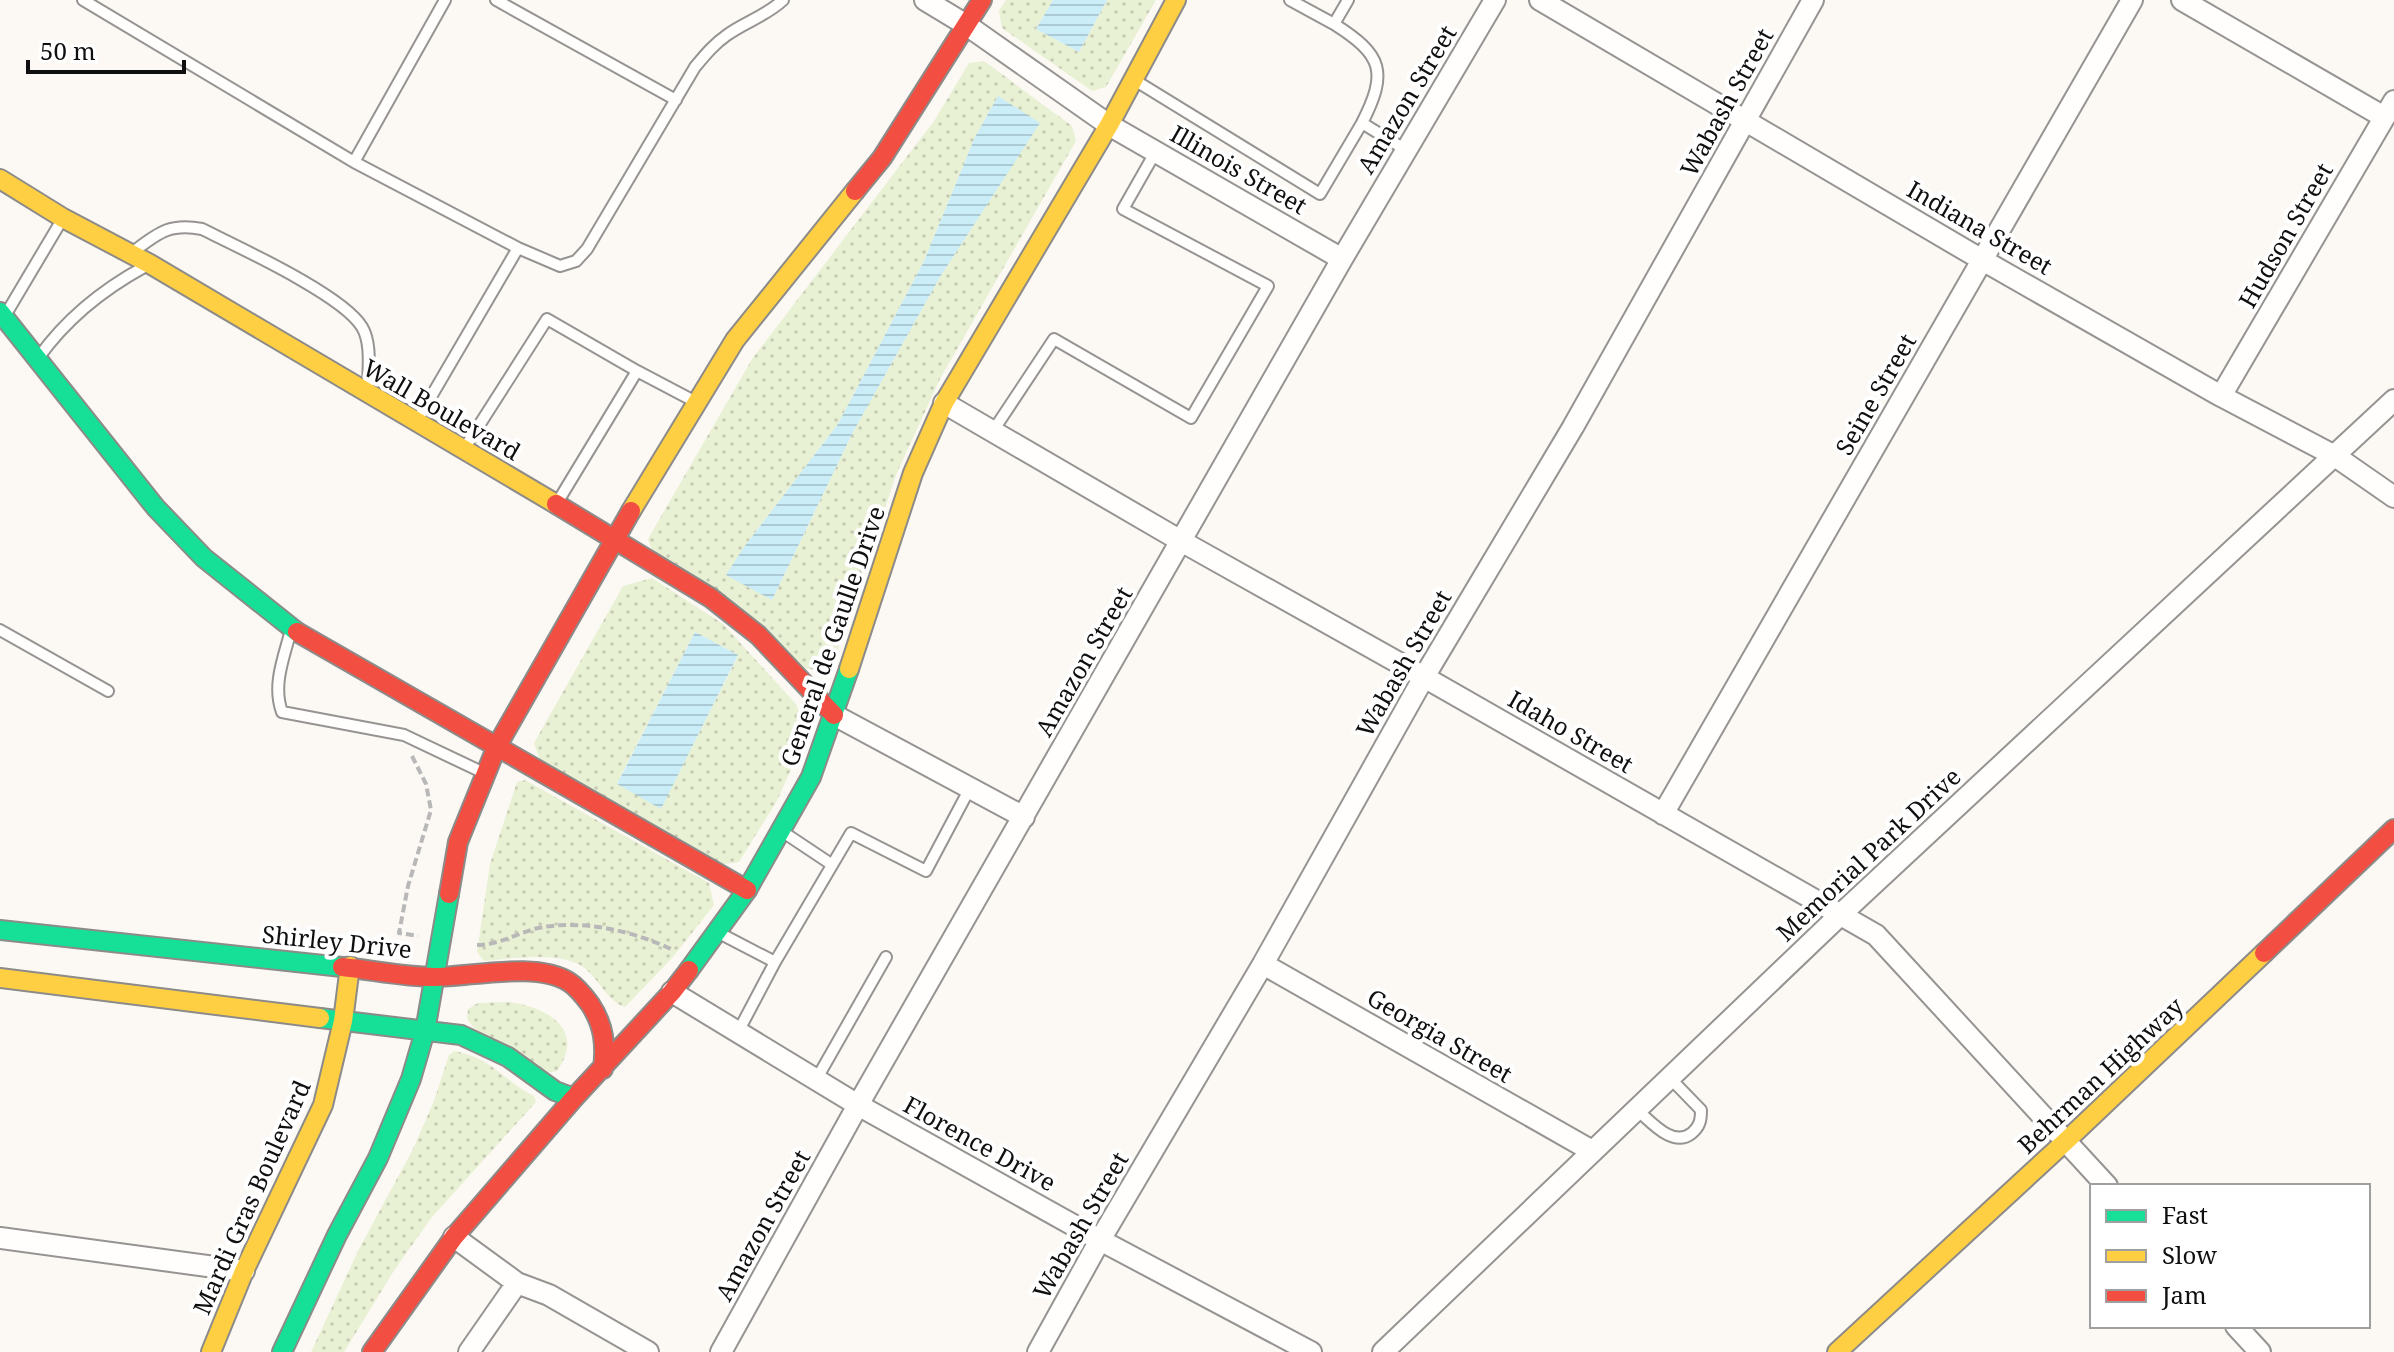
<svg xmlns="http://www.w3.org/2000/svg" width="2394" height="1352" font-family="'Noto Serif',serif">
	<style>
		.grass { fill: url(#grass-dots); fill-rule: evenodd }
		.water { fill: url(#water-rules) }
		.lines { fill: none; stroke-linecap: round; stroke-linejoin: round }
		.lane-casing { stroke: #969492; stroke-width: 14 }
		.street-casing { stroke: #969492; stroke-width: 24 }
		.fast-casing { stroke: #8c8b89; stroke-width: 22 }
		.slow-casing { stroke: #8c8b89; stroke-width: 22 }
		.jam-casing { stroke: #8c8b89; stroke-width: 22 }
		.path { stroke: #b9b8b8; stroke-width: 4; stroke-dasharray: 8 4; stroke-linecap: butt }
		.lane { stroke: #fffefd; stroke-width: 10 }
		.street { stroke: #fffefd; stroke-width: 20 }
		.fast { stroke: #16e098; stroke-width: 18 }
		.slow { stroke: #ffcf43; stroke-width: 18 }
		.jam { stroke: #f24e42; stroke-width: 18 }
		.labels { text-anchor: middle; dominant-baseline: central; stroke-width: 8; stroke-linejoin: round; paint-order: stroke }
		.street-label { font-size: 24px; fill: #0f0f0f; stroke: #fff }
	</style>
	<defs>
		<pattern id="grass-dots" width="8" height="8" patternUnits="userSpaceOnUse" patternTransform="scale(2)"><rect width="8" height="8" fill="#e9f1d4"/><path d="M2 2h.1M6 6h.1" fill="none" stroke="#c7cdb5" stroke-width="1.8" stroke-linecap="round"/></pattern>
		<pattern id="water-rules" width="6" height="5" patternUnits="userSpaceOnUse" patternTransform="scale(2)"><rect width="6" height="5" fill="#caedf7"/><path d="M0 2.5h6" fill="none" stroke="#accad3"/></pattern>
	</defs>
	<rect width="100%" height="100%" fill="#fcf9f4"/>
	<path class="grass" d="M1006,0H1053L1036,29L1079,52L1107,0H1156L1106,87L1092,91L1002,28L999,11Z
		M984,61L1072,126L1076,141L940,379L896,475L835,659L819,671L804,668L652,550L648,539L752,359L934,121L969,63ZM998,97L1039,123L940,277L853,432L772,600L744,547L838,424L924,261L975,137Z
		M652,578L723,624L796,704L807,733L777,801L739,862L717,865L540,760L534,743L623,586ZM695,632L738,656L661,808L617,783Z
		M525,780L709,883L714,905L673,957L625,1007C609,1002 601,984 589,972C567,949 513,959 484,961L477,952L490,864L517,782Z
		M508,1002C545,1006 587,1029 557,1071L547,1073L474,1028L467,1019L468,1009L478,1003Z
		M454,1051C493,1058 502,1080 534,1096L536,1102L432,1217L395,1269L344,1352H311L359,1249L413,1149L434,1101L449,1055Z"/>
	<path class="water" d="M1053,0H1107L1079,52L1036,29Z
		M998,96L1040,123L940,277L853,432L772,600L726,575L744,547L838,424L924,261L975,137Z
		M695,632L738,655L661,809L617,784Z"/>
	<g class="lines">
		<g class="lane-casing">
			<path id="lane" d="M83,0L354,162L518,248L560,266L576,261L587,249L695,67C705,55 714,44 727,35C745,22 766,16 783,0
				M496,0L676,100
				M1290,0L1334,24
				M1348,0L1334,24C1383,55 1388,72 1362,123L1406,150
				M1136,81L1320,194L1362,123
				M354,162L445,0
				M133,252C158,233 169,223 202,229C238,247 343,295 362,327C372,344 368,369 368,388
				M6,314L63,218
				M39,357C67,318 102,290 144,267
				M637,371L692,400
				M418,419L518,248
				M993,431L1054,339L1191,418L1268,286L1123,209L1156,151
				M464,449L547,319L637,371L557,503
				M0,630L108,691
				M291,630C284,657 272,685 282,712L404,735L484,773
				M783,832L831,864
				M723,935L775,962L851,833L926,871L970,788
				M738,1032L775,962
				M816,1080L886,957
				M1636,1109C1650,1120 1672,1149 1692,1133C1700,1126 1701,1120 1701,1110L1669,1077"/>
		</g>
		<g class="street-casing">
			<path id="street" d="M925,0L968,26L1109,125L1342,259
				M1540,0L1984,261L2221,396L2335,456L2394,497
				M2182,0L2384,117
				M2221,396L2394,101
				M944,403L1181,541L1424,677L1876,935L2107,1186
				M834,715L1024,817
				M1663,814C1818,542 1977,272 2132,0
				M1263,964L1592,1151
				M672,992L858,1105L1100,1240L1311,1352
				M454,1237L517,1283L549,1295L648,1352
				M0,1238L244,1271
				M2236,1326L2260,1352
				M469,1352L517,1283
				M721,1352L858,1105L1342,259L1495,0
				M1038,1352L1100,1240L1263,964L1424,677L1573,427L1813,0
				M1383,1352L1840,915L2394,400"/>
		</g>
		<g class="fast-casing">
			<path id="fast" d="M0,312L156,508L204,558L297,632
				M0,930L342,967
				M689,970L747,890L811,777L849,669
				M320,1018L461,1035L508,1057L555,1091L574,1098
				M282,1352L337,1235L378,1158L411,1079L425,1031L449,894"/>
		</g>
		<g class="slow-casing">
			<path id="slow" d="M0,179L63,218L150,264L556,504
				M631,511L735,340L855,191
				M849,669L913,473L944,403L1109,125L1176,0
				M0,978L320,1018
				M211,1352L244,1271L323,1105L343,1021L350,966
				M1837,1352L2066,1141L2264,953"/>
		</g>
		<g class="jam-casing">
			<path id="jam" d="M855,191L882,158L982,0
				M556,504L711,598L758,635L834,715
				M297,632L747,890
				M449,894L458,842L497,746L631,511
				M2264,953L2394,829
				M342,967C372,970 404,977 434,977C471,977 536,961 569,982C577,987 584,996 590,1004C604,1025 606,1045 603,1069
				M372,1352L454,1237L574,1098L672,992L689,970"/>
		</g>
		<path class="path" d="M412,756L426,784L431,810L408,886L399,933L418,936
			M477,945C499,945 517,933 538,928C582,919 634,931 673,950"/>
		<use href="#lane" class="lane"/>
		<use href="#street" class="street"/>
		<use href="#fast" class="fast"/>
		<use href="#slow" class="slow"/>
		<use href="#jam" class="jam"/>
	</g>
	<g class="labels">
		<g class="street-label">
			<text transform="translate(1406 99) rotate(-59)">Amazon Street</text>
			<text transform="translate(1726 102) rotate(-61)">Wabash Street</text>
			<text transform="translate(1239 169) rotate(30)">Illinois Street</text>
			<text transform="translate(1980 227) rotate(30)">Indiana Street</text>
			<text transform="translate(2285 235) rotate(-60)">Hudson Street</text>
			<text transform="translate(1875 394) rotate(-60)">Seine Street</text>
			<text transform="translate(442 409) rotate(30)">Wall Boulevard</text>
			<text transform="translate(832 636) rotate(-71)">General de Gaulle Drive</text>
			<text transform="translate(1083 661) rotate(-60)">Amazon Street</text>
			<text transform="translate(1403 663) rotate(-60)">Wabash Street</text>
			<text transform="translate(1571 731) rotate(30)">Idaho Street</text>
			<text transform="translate(1868 854) rotate(-43)">Memorial Park Drive</text>
			<text transform="translate(337 941) rotate(6)">Shirley Drive</text>
			<text transform="translate(1440 1035) rotate(30)">Georgia Street</text>
			<text transform="translate(2100 1075) rotate(-43)">Behrman Highway</text>
			<text transform="translate(980 1143) rotate(29)">Florence Drive</text>
			<text transform="translate(251 1197) rotate(-66)">Mardi Gras Boulevard</text>
			<text transform="translate(762 1225) rotate(-61)">Amazon Street</text>
			<text transform="translate(1080 1225) rotate(-60)">Wabash Street</text>
		</g>
	</g>
	<rect x="2090" y="1184" width="280" height="144" fill="#ffffff" stroke="#9f9f9f" stroke-width="2"/>
	<rect x="2106" y="1210" width="40" height="12" fill="#16e098" stroke="#9f9f9f" stroke-width="2"/>
	<text x="2162" y="1224" font-size="24" fill="#0f0f0f">Fast</text>
	<rect x="2106" y="1250" width="40" height="12" fill="#ffcf43" stroke="#9f9f9f" stroke-width="2"/>
	<text x="2162" y="1264" font-size="24" fill="#0f0f0f">Slow</text>
	<rect x="2106" y="1290" width="40" height="12" fill="#f24e42" stroke="#9f9f9f" stroke-width="2"/>
	<text x="2162" y="1304" font-size="24" fill="#0f0f0f">Jam</text>
	<path d="M28 60v12h156v-12" fill="none" stroke="#0f0f0f" stroke-width="4"/>
	<text x="40" y="60" font-size="24" fill="#0f0f0f" stroke="#ffffff" stroke-width="6" paint-order="stroke">50 m</text>
</svg>
